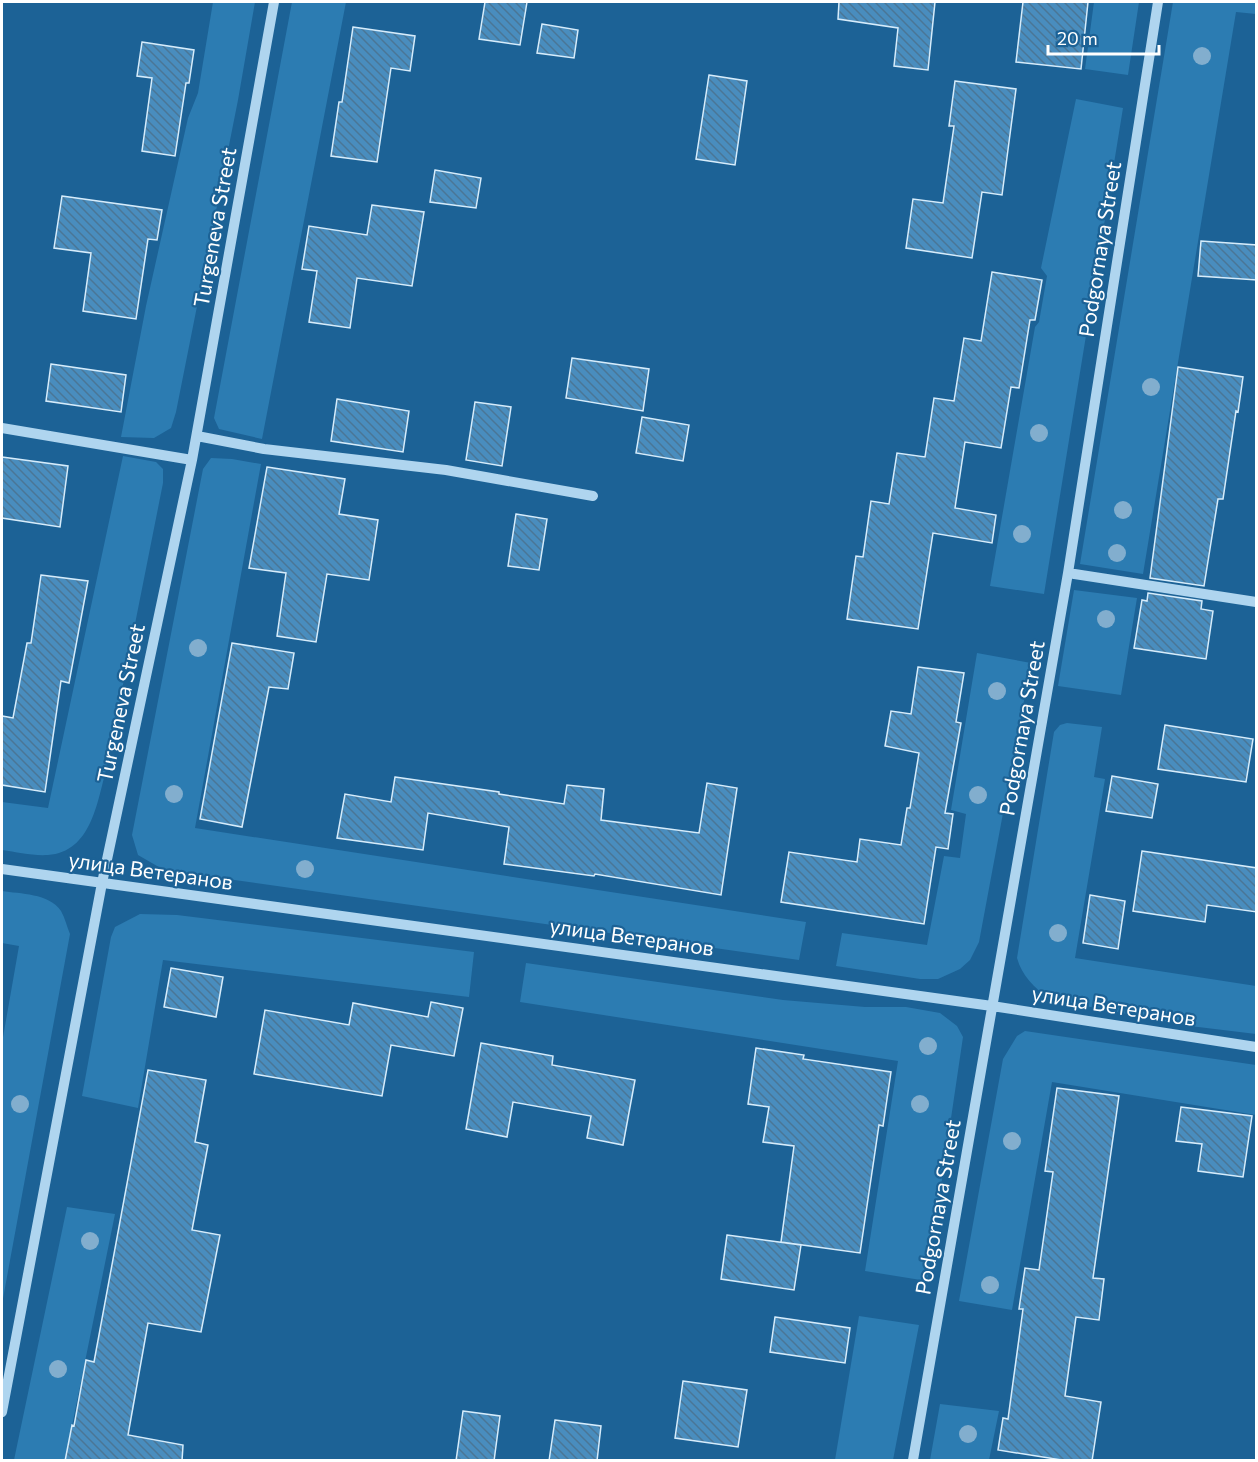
<svg xmlns="http://www.w3.org/2000/svg" width="1258" height="1462" font-family="Commissioner,sans-serif">
	<style>
		.grass { fill: #2c7cb2 }
		.building { fill: url(#building-back-hatch); stroke: #d6ecfb; stroke-width: 1.5 }
		.lines { fill: none; stroke-linecap: round; stroke-linejoin: round }
		.minor { stroke: #afd5ef; stroke-width: 10 }
		.tree { fill: #82aece }
		.labels { text-anchor: middle; dominant-baseline: central; stroke-width: 4.5; stroke-linejoin: round; paint-order: stroke }
		.street-label { font-size: 21px; fill: #fff; stroke: #1c6296 }
	</style>
	<defs>
		<pattern id="building-back-hatch" width="6" height="6" patternUnits="userSpaceOnUse" patternTransform="scale(1.5)"><rect width="6" height="6" fill="#498dbe"/><path d="M-1 5l2 2M0 0l6 6M5-1l2 2" fill="none" stroke="#4a7696"/></pattern>
	</defs>
	<rect width="100%" height="100%" fill="#1c6296"/>
	<path class="grass" d="M213,2H255L238,100L176,412L171,428L154,438L121,437L146,306L188,118L198,93Z
		M292,2H346L262,439L219,429L214,418Z
		M1094,2H1139L1128,75L1085,69Z
		M1173,2H1256V14L1236,12L1143,574L1080,564Z
		M1076,99L1123,108L1044,594L990,586L1035,327L1039,322L1047,276L1041,268Z
		M123,456L156,462L163,469V483L106,770C97,803 91,852 48,855C32,856 17,852 2,850V802L48,808Z
		M211,458L232,459L261,464L195,828L806,922L799,960L164,870L138,855L132,835L203,469Z
		M1074,590L1137,598L1121,695L1058,686Z
		M977,653L1031,663L979,942L970,960L960,969L938,979H920L836,966L842,933L927,945L944,856L960,858L966,814L951,810Z
		M1067,723L1102,727L1094,777L1105,779L1075,958L1256,986V1034L1190,1026L1049,999C1034,987 1022,976 1017,958L1054,732L1060,725Z
		M2,891C20,894 49,893 61,911C65,918 67,927 70,934L2,1304V1043L19,946L2,943Z
		M140,914L177,915L474,952L469,997L163,960L138,1108L82,1096L111,937L115,927Z
		M526,963L783,1000L865,1007H906L940,1013L957,1026L963,1037L927,1281L865,1271L898,1061L520,1002Z
		M1025,1031L1256,1065V1115L1052,1082L1012,1310L959,1301L1003,1059L1017,1036Z
		M67,1207L115,1214L65,1460H14Z
		M859,1316L919,1325L893,1460H835Z
		M940,1404L999,1411L989,1460H930Z"/>
	<path class="building" d="M485,2H527L520,45L479,39Z
		M839,2H935L928,70L894,66L898,28L838,19Z
		M1023,2H1088L1081,69L1016,62Z
		M542,24L578,30L574,58L537,53Z
		M353,27L415,36L410,71L391,68L377,162L331,156L339,102H342Z
		M142,42L194,50L189,83H186L175,156L142,151L152,78L137,76Z
		M709,75L747,81L735,165L696,159Z
		M955,81L1016,89L1002,195L982,192L972,258L906,248L913,199L943,203L954,126H949Z
		M435,170L481,178L476,208L430,202Z
		M62,196L162,210L157,240L148,239L136,319L83,311L91,253L54,248Z
		M372,205L424,212L412,286L357,278L350,328L309,322L317,271L302,269L309,226L367,235Z
		M1201,241L1257,245V280L1198,276Z
		M992,272L1042,280L1035,320H1030L1019,388L1011,387L1001,448L965,442L955,508L996,515L992,543L933,533L918,629L847,619L856,556L863,557L871,501L889,504L897,453L925,457L934,398L954,401L964,338L981,341Z
		M572,358L649,369L643,411L566,398Z
		M51,364L126,375L121,412L46,401Z
		M1178,367L1243,377L1238,412L1236,411L1223,499H1218L1204,586L1150,578Z
		M337,399L409,411L403,452L331,441Z
		M475,402L511,407L502,466L466,460Z
		M642,417L689,425L683,461L636,453Z
		M2,457L68,466L60,527L2,518Z
		M267,467L345,479L339,514L378,520L369,580L327,574L316,642L277,636L286,573L249,568Z
		M516,514L547,519L539,570L508,566Z
		M41,575L88,581L69,683L61,681L45,792L2,785V716L13,718L27,643H31Z
		M1148,593L1202,601L1201,609L1213,611L1206,659L1134,648L1142,600L1147,601Z
		M232,643L294,653L288,689L269,687L242,827L200,819Z
		M918,667L964,673L956,722L961,723L945,813L953,814L948,849L936,847L924,924L781,902L789,852L857,862L860,839L901,845L907,808H910L919,753L885,746L891,711L911,714Z
		M1165,725L1253,739L1246,782L1158,769Z
		M1112,776L1158,784L1152,818L1106,811Z
		M395,777L499,792V794L564,804L567,785L604,789L601,820L699,833L707,783L737,788L721,895L595,874L594,876L504,864L509,827L428,813L423,850L337,838L345,794L391,802Z
		M1142,851L1257,868V912L1207,905L1205,922L1133,911Z
		M1090,895L1125,901L1118,949L1083,943Z
		M171,968L223,977L216,1017L164,1007Z
		M431,1002L463,1008L454,1056L391,1045L382,1096L254,1074L265,1010L349,1025L353,1003L428,1017Z
		M481,1043L553,1056L552,1065L635,1080L623,1145L587,1138L591,1116L513,1102L507,1137L466,1129Z
		M756,1048L804,1055L803,1059L891,1072L883,1126L879,1125L860,1253L781,1242L794,1146L763,1142L769,1107L748,1104Z
		M148,1070L206,1080L195,1142L208,1145L192,1230L220,1235L201,1332L148,1323L128,1435L183,1445L182,1461H65L72,1425L74,1426L86,1360L94,1362Z
		M1057,1088L1119,1096L1093,1278L1104,1279L1099,1320L1076,1317L1065,1396L1101,1402L1092,1461H1068L998,1450L1003,1418L1008,1419L1023,1309H1019L1025,1268L1039,1270L1053,1172L1045,1171Z
		M1181,1107L1252,1116L1243,1177L1198,1171L1202,1144L1176,1141Z
		M727,1235L801,1245L794,1290L721,1279Z
		M775,1317L850,1328L845,1363L770,1352Z
		M683,1381L747,1390L738,1447L675,1438Z
		M463,1411L500,1416L494,1461H456Z
		M555,1420L601,1426L597,1461H549Z"/>
	<g class="lines">
		<path class="minor" d="M2,428L192,460
			M197,436L264,449L446,470L593,496
			M1068,573L1256,602
			M2,869L992,1006L1256,1047
			M2,1412L102,883L192,460L274,2
			M913,1460L1068,573L1158,2"/>
	</g>
	<g class="tree">
		<circle cx="1202" cy="56" r="9"/>
		<circle cx="1151" cy="387" r="9"/>
		<circle cx="1039" cy="433" r="9"/>
		<circle cx="1123" cy="510" r="9"/>
		<circle cx="1022" cy="534" r="9"/>
		<circle cx="1117" cy="553" r="9"/>
		<circle cx="1106" cy="619" r="9"/>
		<circle cx="198" cy="648" r="9"/>
		<circle cx="997" cy="691" r="9"/>
		<circle cx="174" cy="794" r="9"/>
		<circle cx="978" cy="795" r="9"/>
		<circle cx="305" cy="869" r="9"/>
		<circle cx="1058" cy="933" r="9"/>
		<circle cx="928" cy="1046" r="9"/>
		<circle cx="20" cy="1104" r="9"/>
		<circle cx="920" cy="1104" r="9"/>
		<circle cx="1012" cy="1141" r="9"/>
		<circle cx="90" cy="1241" r="9"/>
		<circle cx="990" cy="1285" r="9"/>
		<circle cx="58" cy="1369" r="9"/>
		<circle cx="968" cy="1434" r="9"/>
	</g>
	<g class="labels">
		<g class="street-label">
			<text transform="translate(214 227) rotate(-80)">Turgeneva Street</text>
			<text transform="translate(1099 249) rotate(-81)">Podgornaya Street</text>
			<text transform="translate(120 703) rotate(-78)">Turgeneva Street</text>
			<text transform="translate(1021 728) rotate(-80)">Podgornaya Street</text>
			<text transform="translate(151 870) rotate(8)">улица Ветеранов</text>
			<text transform="translate(632 936) rotate(8)">улица Ветеранов</text>
			<text transform="translate(1114 1005) rotate(9)">улица Ветеранов</text>
			<text transform="translate(937 1207) rotate(-80)">Podgornaya Street</text>
		</g>
	</g>
	<rect width="1258" height="1462" fill="none" stroke="#ffffff" stroke-width="6"/>
	<path d="M1048 45v9h111v-9" fill="none" stroke="#ffffff" stroke-width="3"/>
	<text x="1057" y="45" font-size="18" fill="#ffffff" stroke="#1c6296" stroke-width="4.5" paint-order="stroke">20 m</text>
</svg>
